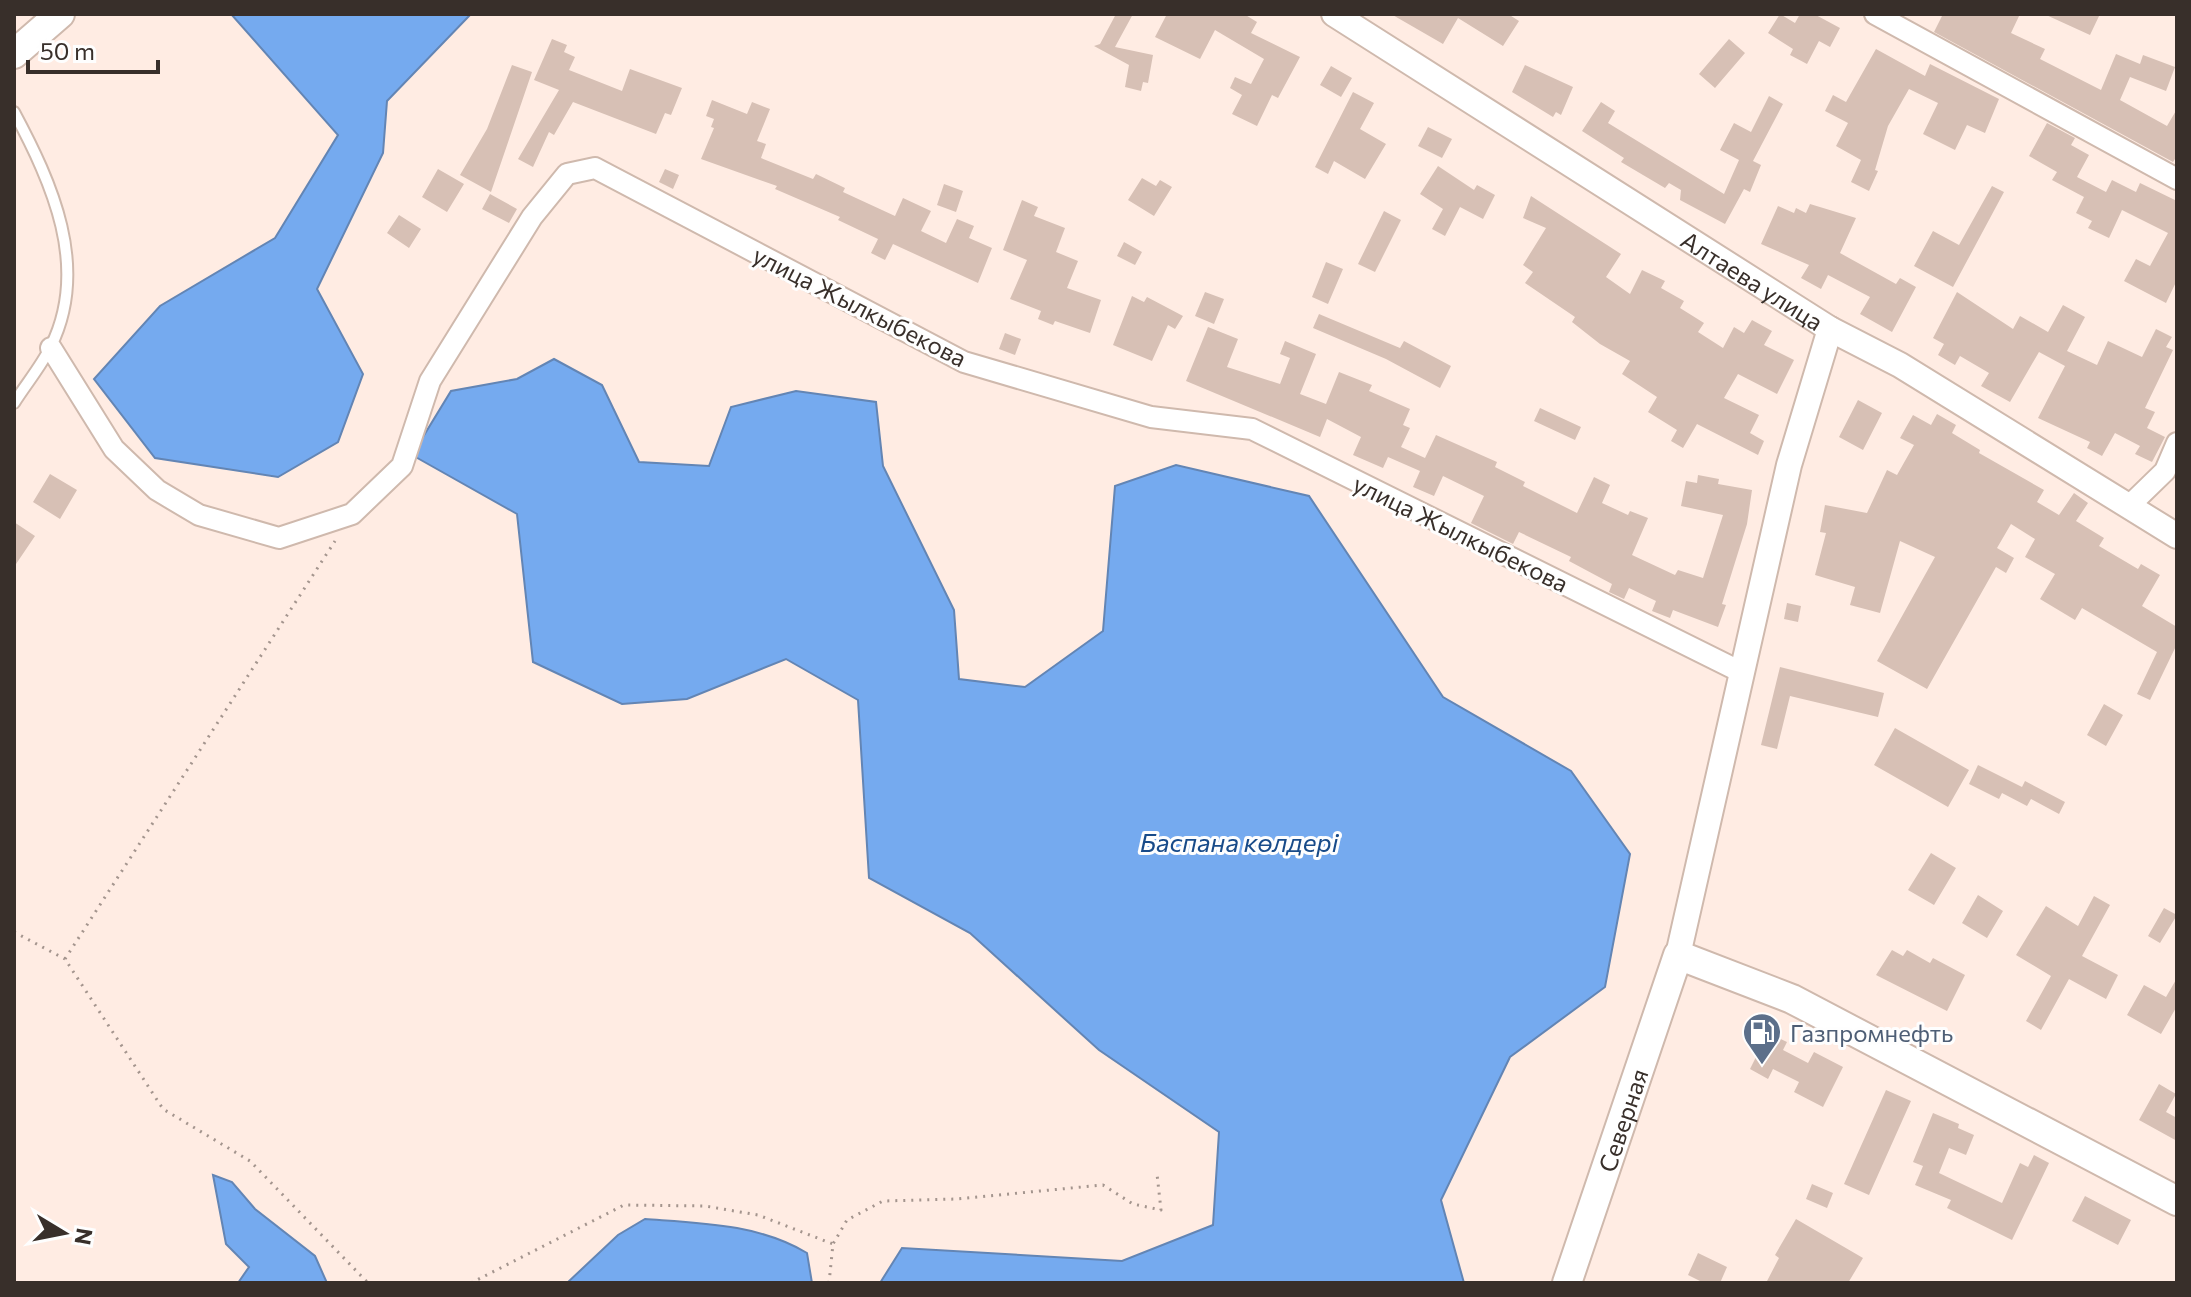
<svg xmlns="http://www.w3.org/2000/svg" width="2191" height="1297" font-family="Commissioner,sans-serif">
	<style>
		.water { fill: #75aaef; stroke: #6385b4; stroke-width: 2 }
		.building { fill: #d7c0b5 }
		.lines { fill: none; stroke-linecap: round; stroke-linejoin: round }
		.service-casing { stroke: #cfb9ad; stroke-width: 14 }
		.minor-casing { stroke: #cfb9ad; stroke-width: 24 }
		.tertiary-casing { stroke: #cfb9ad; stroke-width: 28 }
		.secondary-casing { stroke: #cfb9ad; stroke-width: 32 }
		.path { stroke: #a4958e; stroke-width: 3; stroke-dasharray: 2 6; stroke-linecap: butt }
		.service { stroke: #fff; stroke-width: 10 }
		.minor { stroke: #fff; stroke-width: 20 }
		.tertiary { stroke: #fff; stroke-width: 24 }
		.secondary { stroke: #fff; stroke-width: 28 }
		.labels { text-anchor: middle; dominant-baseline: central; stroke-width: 6; stroke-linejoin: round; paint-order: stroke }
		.street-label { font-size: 24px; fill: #382f2a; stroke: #fefefe }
		.service-label { font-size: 24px; fill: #4e5e75; stroke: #fefefe; text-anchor: start }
		.water-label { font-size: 26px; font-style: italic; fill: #184b89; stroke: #fefefe }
	</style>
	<rect width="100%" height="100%" fill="#ffece3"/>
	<path class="water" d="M231,14H471L387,101L383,153L317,289L363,374L338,442L278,477L155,458L94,379L160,306L275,238L338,135Z
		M554,359L602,385L639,462L709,466L731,407L796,391L876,402L883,466L954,610L959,679L1025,687L1103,631L1115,486L1176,465L1309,496L1443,697L1571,771L1630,854L1605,987L1510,1057L1441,1200L1464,1283H880L902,1248L1122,1261L1213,1225L1219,1132L1099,1050L970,933L869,878L858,700L786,659L687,699L622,704L533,662L517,514L412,455L451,391L517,379Z
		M213,1175L232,1182L255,1209L315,1256L327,1283H238L249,1267L226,1244Z
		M645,1219C700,1223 759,1224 807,1253L812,1283H567L618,1235Z"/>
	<path class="building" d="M1116,14H1133L1115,47L1153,55L1148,83L1143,82L1141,91L1125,87L1129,65L1094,46L1100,44Z
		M1167,14H1244L1257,22L1251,33L1300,57L1278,98L1272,95L1257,126L1232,114L1242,95L1230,88L1235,77L1251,84L1264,59L1215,30L1200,59L1155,37Z
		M1391,14H1508L1519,21L1503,46L1458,18L1443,44Z
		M1780,14L1795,23L1800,14H1814L1840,28L1830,47L1819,41L1807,64L1790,55L1793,49L1768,33Z
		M1943,14H2020L2011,33L2045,49L2040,59L2101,90L2116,54L2140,64L2143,55L2175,67L2166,91L2130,77L2120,100L2167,126L2177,109V156L2173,162L1934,32Z
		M2044,14H2100L2090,35Z
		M552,39L567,45L564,52L575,57L569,70L622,91L630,69L682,88L671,115L665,113L656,134L573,102L554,135L549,132L533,167L518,159L559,90L534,80Z
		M1729,39L1745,53L1715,88L1699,74Z
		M1876,49L1925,76L1930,64L1999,99L1985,133L1967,125L1955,150L1923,134L1938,103L1909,89L1888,126L1875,170L1878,171L1869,191L1851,182L1861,160L1836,146L1848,123L1825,111L1833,95L1846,102Z
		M512,65L532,72L491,192L460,175L487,129Z
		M1525,65L1573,87L1561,115L1556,112L1553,117L1512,92Z
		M1331,66L1352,78L1341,97L1320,85Z
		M1353,92L1374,103L1360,129L1386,144L1365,179L1334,161L1328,174L1315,167Z
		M1769,96L1783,104L1753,161L1761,165L1750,192L1744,189L1725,224L1680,200L1681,190L1669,183L1665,188L1621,162L1624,158L1582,131L1601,102L1615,111L1608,123L1724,194L1739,160L1720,150L1734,123L1751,132Z
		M712,100L747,114L752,102L770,109L757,141L766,144L761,158L813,179L816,174L845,188L843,192L895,216L903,198L931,211L921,231L946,243L957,219L974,226L969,238L992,248L978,283L893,244L885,260L871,253L878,239L838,220L840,217L775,189L777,186L701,159L714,128L711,127L714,119L706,116Z
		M2047,123L2075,138L2071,145L2089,155L2077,177L2106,192L2112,180L2136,192L2140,183L2177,201V280L2166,303L2124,281L2136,259L2150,266L2168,233L2122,210L2109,238L2088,228L2092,221L2076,213L2084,197L2052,180L2057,172L2029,156Z
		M1428,127L1452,139L1442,158L1418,146Z
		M1438,166L1474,190L1477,185L1495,195L1483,219L1460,207L1445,236L1432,229L1443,209L1420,194Z
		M438,169L464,184L447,212L422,197Z
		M665,169L679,175L673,189L659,182Z
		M1142,178L1156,186L1160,180L1172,187L1154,216L1128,200Z
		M944,184L963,191L956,212L937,205Z
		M1992,186L2004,192L1953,287L1914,266L1933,231L1959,245Z
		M490,194L517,209L509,223L482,209Z
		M1531,196L1621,254L1606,277L1630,294L1642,270L1665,281L1661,288L1684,301L1680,308L1704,323L1698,332L1723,348L1734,327L1744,333L1752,320L1772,331L1764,345L1794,360L1777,394L1738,374L1724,398L1759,415L1750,433L1764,441L1758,455L1697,424L1683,448L1671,441L1677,430L1648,412L1657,397L1622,374L1630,361L1600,344L1572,322L1575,317L1525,283L1533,272L1523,265L1546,228L1523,218Z
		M1022,200L1038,207L1034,216L1065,228L1056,252L1078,261L1067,288L1101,300L1090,333L1055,321L1053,325L1038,319L1041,311L1010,299L1027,260L1003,250Z
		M1810,204L1856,218L1840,253L1896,284L1900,278L1916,287L1892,332L1860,314L1870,297L1828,275L1821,289L1801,278L1809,265L1761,244L1778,206L1794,213L1796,208L1806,213Z
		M1384,211L1401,220L1375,272L1358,264Z
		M399,215L421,229L409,248L387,233Z
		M1124,242L1142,252L1135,265L1117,256Z
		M1326,262L1343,269L1328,304L1312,297Z
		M1205,292L1224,299L1214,324L1195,316Z
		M1957,292L2013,329L2020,316L2048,332L2063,305L2085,317L2067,351L2097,365L2108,341L2142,357L2156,329L2172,337L2166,347L2173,350L2145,408L2155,412L2147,428L2165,437L2152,462L2135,454L2140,446L2115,433L2102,456L2087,448L2090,442L2038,418L2065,366L2039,352L2010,402L1981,386L1989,373L1960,356L1955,365L1938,355L1944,344L1933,338Z
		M1132,296L1144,302L1147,297L1183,316L1175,329L1168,325L1152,361L1113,345Z
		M1319,314L1400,348L1404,341L1451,366L1440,388L1386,359L1313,328Z
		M1208,327L1238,339L1227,367L1280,384L1290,358L1280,354L1285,341L1316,354L1300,394L1326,404L1339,372L1372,385L1369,391L1410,409L1403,425L1410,428L1401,447L1425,458L1436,435L1497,462L1495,467L1525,482L1523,486L1577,513L1594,477L1610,485L1602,503L1628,515L1630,511L1648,518L1632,555L1675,575L1678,570L1703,578L1723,515L1681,506L1686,481L1697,483L1698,475L1719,479L1718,484L1752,490L1747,524L1722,604L1726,605L1718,627L1673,610L1670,618L1652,611L1656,601L1629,588L1624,599L1609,592L1612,584L1569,561L1571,557L1519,532L1513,544L1471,523L1484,496L1443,476L1434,496L1413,487L1420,471L1388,457L1383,468L1353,455L1361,437L1327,419L1320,437L1186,381Z
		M1005,333L1021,339L1015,355L999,349Z
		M1858,400L1882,413L1863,450L1839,437Z
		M1540,408L1581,427L1575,440L1534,421Z
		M1937,414L1956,425L1952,433L1980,450L1979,453L2044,490L2037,502L2059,515L2074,493L2088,503L2076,521L2104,538L2099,546L2138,569L2141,564L2160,575L2142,606L2177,627V644L2150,700L2137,694L2157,652L2082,608L2075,620L2040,599L2055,574L2025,557L2035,539L2011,524L1997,548L2014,558L2006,573L1996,567L1927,689L1877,661L1935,557L1900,541L1880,613L1850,605L1855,587L1815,575L1826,533L1820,532L1825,505L1867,513L1887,470L1897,475L1914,445L1900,438L1913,415L1931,425Z
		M50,474L77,490L60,519L33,502Z
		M14,522L35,536L14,567Z
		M1787,603L1801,606L1798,622L1784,619Z
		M1780,667L1884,693L1878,717L1790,696L1777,749L1761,745Z
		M2104,704L2123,715L2106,746L2087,735Z
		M1895,728L1969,770L1948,807L1874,765Z
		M1978,765L2022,787L2025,781L2065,802L2059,814L2031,799L2027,806L2002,793L1999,799L1969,784Z
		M1931,853L1956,868L1934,905L1908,890Z
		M1978,895L2003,911L1987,938L1962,923Z
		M2094,896L2110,905L2082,956L2118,975L2106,999L2069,979L2041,1030L2026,1021L2051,976L2016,955L2046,906L2078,926Z
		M2164,908L2177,915L2160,943L2148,936Z
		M1892,950L1903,956L1907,950L1930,963L1933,958L1965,975L1947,1011L1876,975Z
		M2177,978V1006L2161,1034L2127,1015L2144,985L2166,997Z
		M1768,1033L1787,1042L1783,1050L1808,1063L1814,1052L1843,1067L1823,1107L1794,1092L1799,1082L1773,1069L1768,1079L1750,1069Z
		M2159,1084L2176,1094L2166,1112L2177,1118V1141L2139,1120Z
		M1886,1090L1911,1101L1869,1195L1844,1184Z
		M1933,1113L1959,1124L1958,1128L1974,1135L1966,1155L1949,1148L1939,1173L2002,1203L2020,1163L2028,1167L2034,1155L2049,1163L2012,1240L1947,1208L1951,1200L1915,1185L1923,1166L1913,1162Z
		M1812,1184L1833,1193L1827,1208L1806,1199Z
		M2085,1196L2131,1220L2118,1245L2072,1221Z
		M1796,1219L1863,1258L1848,1283H1766L1779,1258L1775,1255Z
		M1698,1253L1727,1267L1720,1283H1704L1688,1275Z"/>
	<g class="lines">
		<g class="service-casing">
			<path id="service" d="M14,112C52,183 90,267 51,346C42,365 26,384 14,403"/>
		</g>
		<g class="minor-casing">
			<path id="minor" d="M1875,14L2177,179
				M51,348L114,449L157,490L199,515L279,538L352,514L402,466L430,381L532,217L567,174L595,168L964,362L1151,417L1252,429L1741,672
				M2129,506L2165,471L2177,443"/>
		</g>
		<g class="tertiary-casing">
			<g id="tertiary">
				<path id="s1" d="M1334,14L1830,329L1900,365L2177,536"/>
				<path d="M1678,955L1789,465L1830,329"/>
			</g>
		</g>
		<g class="secondary-casing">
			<g id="secondary">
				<path d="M14,54L60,14"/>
				<path id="s2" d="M1567,1283L1678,955L1792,999L2177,1201"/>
			</g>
		</g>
		<path class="path" d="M14,932L65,959L163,1109L250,1161L368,1283
			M65,959L335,541
			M471,1283L624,1205L705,1206L758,1215L833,1244
			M829,1283L833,1244L847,1220L883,1201L956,1199L1103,1185L1133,1204L1161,1210L1157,1174"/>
		<use href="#service" class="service"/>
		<use href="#minor" class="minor"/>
		<use href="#tertiary" class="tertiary"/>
		<use href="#secondary" class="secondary"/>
	</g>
	<defs>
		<g id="fuel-pin" transform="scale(2)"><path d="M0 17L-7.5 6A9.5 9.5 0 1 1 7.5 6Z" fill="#5c6f8a" stroke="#fefefe"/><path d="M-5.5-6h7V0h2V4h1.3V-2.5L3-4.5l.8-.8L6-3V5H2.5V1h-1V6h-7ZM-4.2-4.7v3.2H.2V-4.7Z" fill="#fff"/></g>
	</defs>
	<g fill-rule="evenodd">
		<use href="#fuel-pin" x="1762" y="1032"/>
	</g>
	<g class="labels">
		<g class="street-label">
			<text stroke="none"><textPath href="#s1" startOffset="496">Алтаева улица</textPath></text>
			<text transform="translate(860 306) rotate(27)">улица Жылкыбекова</text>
			<text transform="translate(1461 533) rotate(26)">улица Жылкыбекова</text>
			<text stroke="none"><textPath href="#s2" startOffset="172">Северная</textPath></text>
		</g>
		<g class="service-label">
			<text x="1790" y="1032">Газпромнефть</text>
		</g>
		<g class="water-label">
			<text x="1239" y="841">Баспана көлдері</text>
		</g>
	</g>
	<rect width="2191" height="1297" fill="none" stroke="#382f2a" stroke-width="32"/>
	<g transform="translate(64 1233) rotate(100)" stroke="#fefefe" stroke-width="6" paint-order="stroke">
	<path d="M0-6L14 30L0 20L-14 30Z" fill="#382f2a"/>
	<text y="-12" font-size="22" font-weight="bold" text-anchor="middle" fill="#382f2a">N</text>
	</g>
	<path d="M28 60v12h130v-12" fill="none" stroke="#382f2a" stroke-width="4"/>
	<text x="40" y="60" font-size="24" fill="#382f2a" stroke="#fefefe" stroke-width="6" paint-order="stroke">50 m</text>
</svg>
